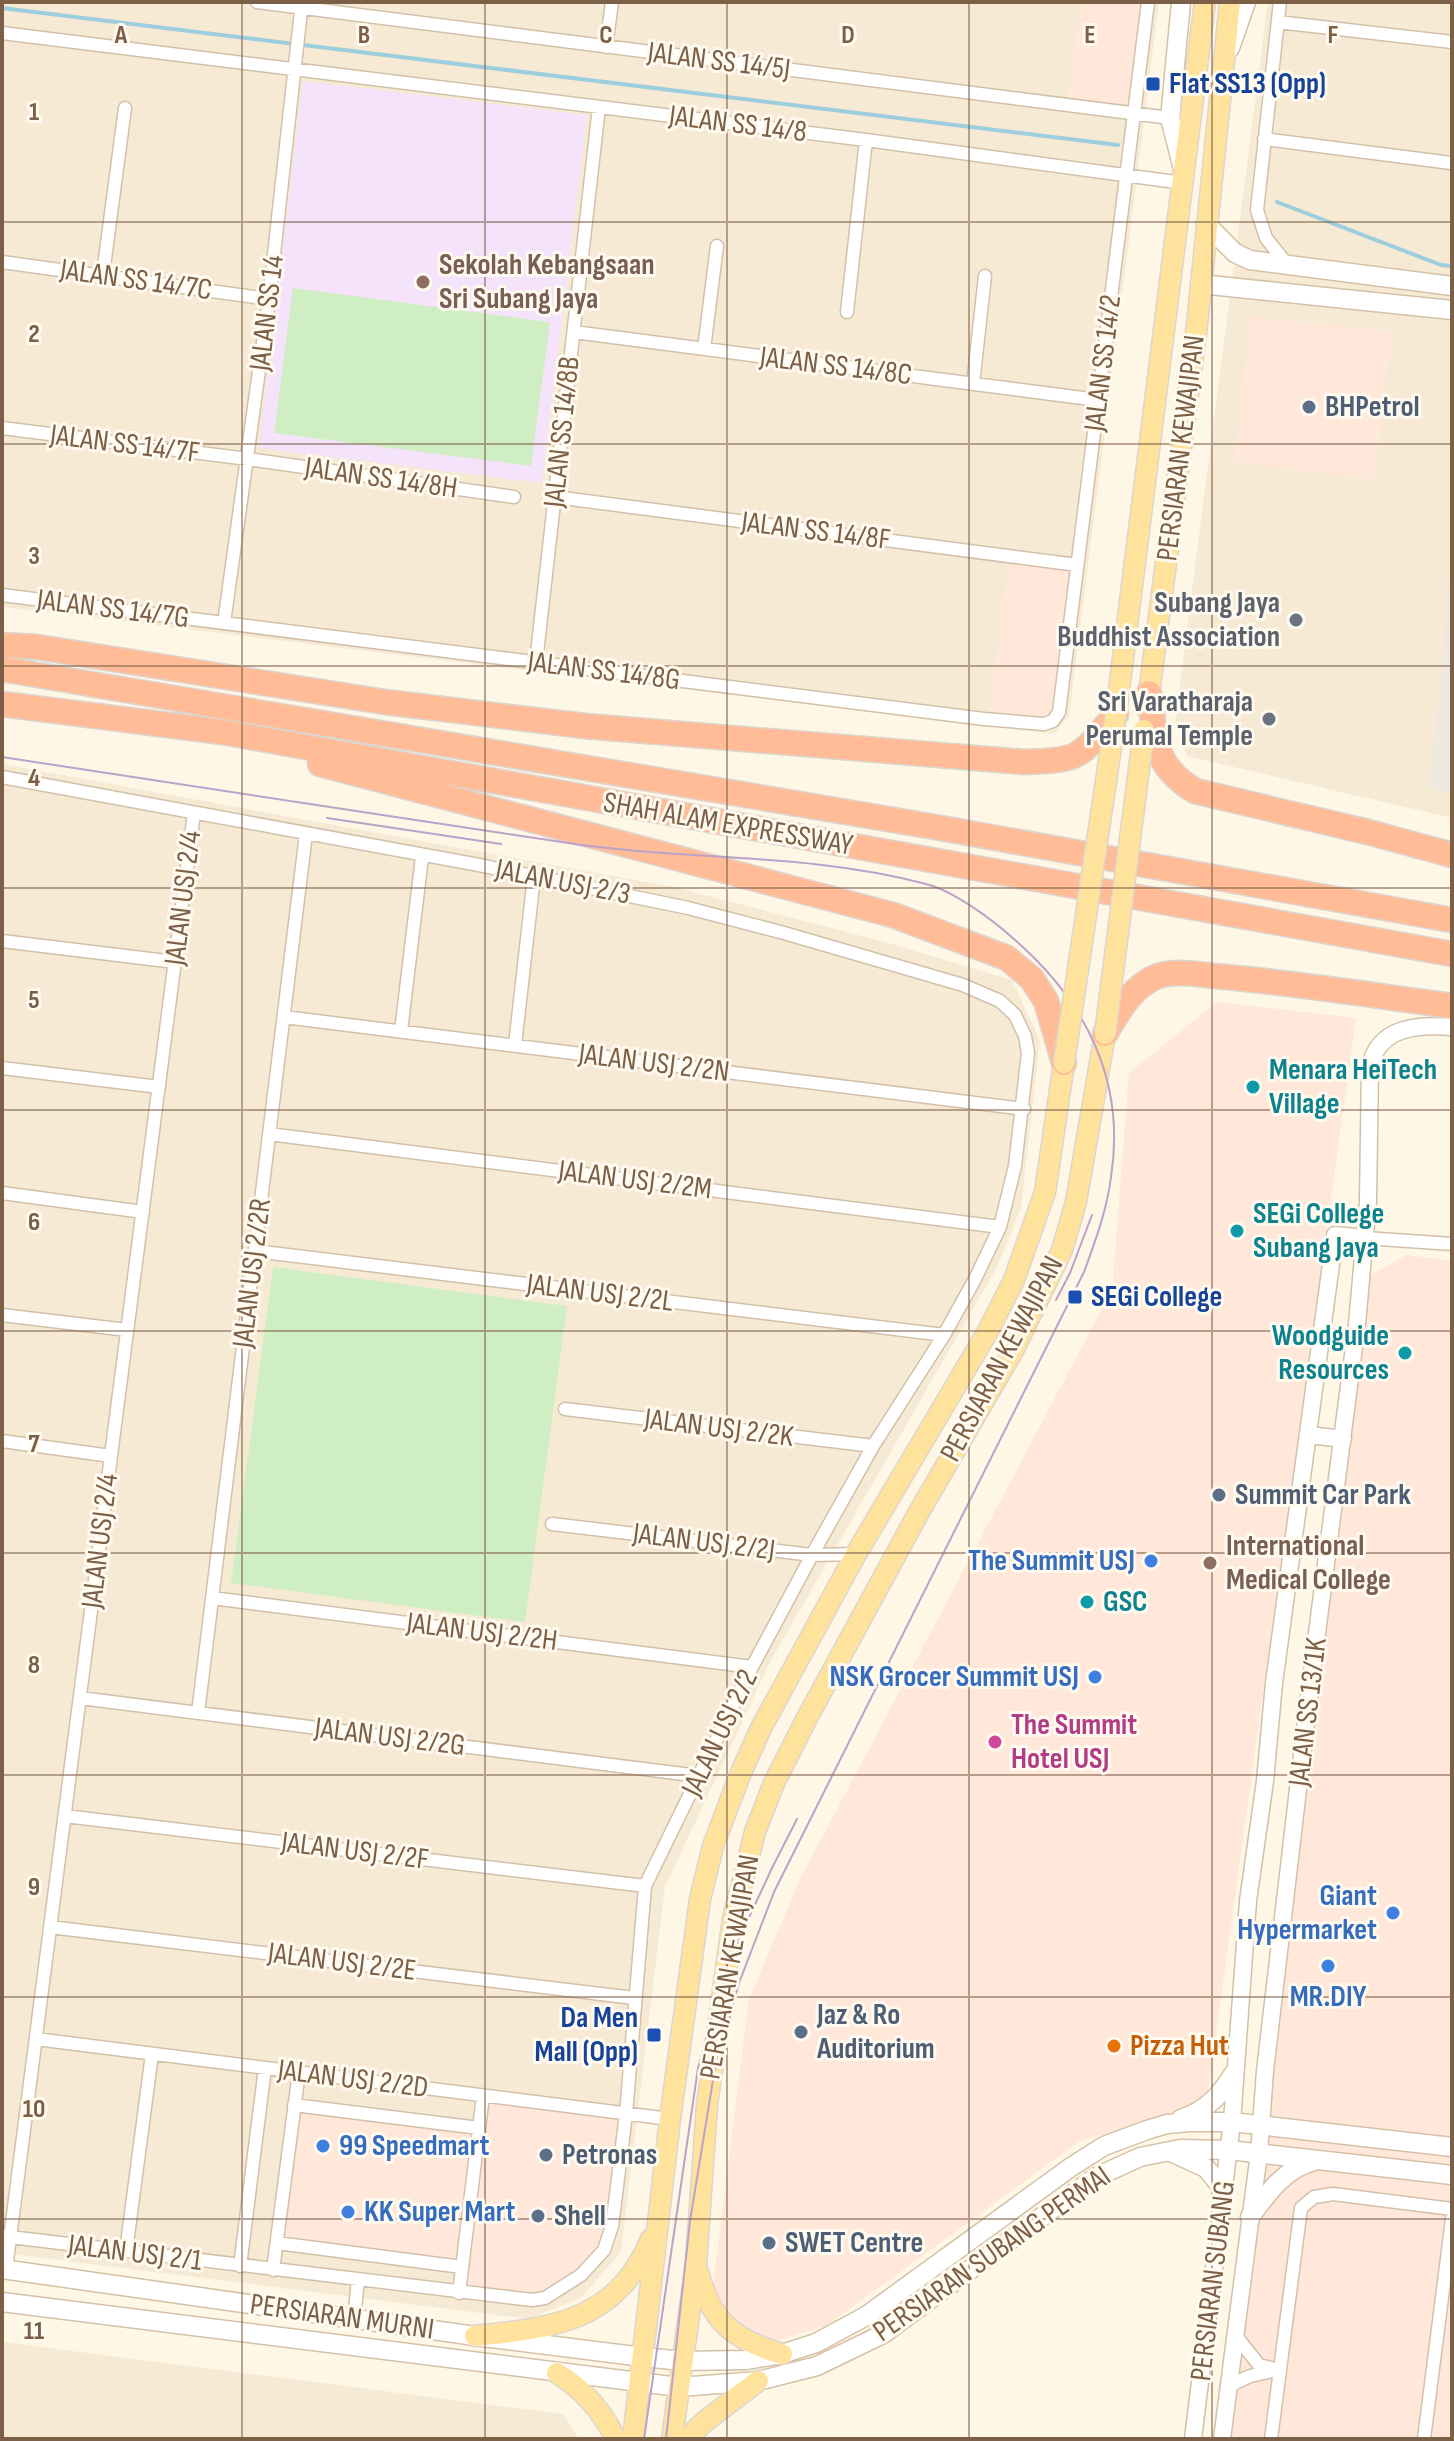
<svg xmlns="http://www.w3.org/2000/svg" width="1454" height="2441" font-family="'Sofia Sans Condensed',sans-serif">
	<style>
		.residential { fill: #f7ead4 }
		.commercial { fill: #ffe8da }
		.industrial { fill: #eee8e0 }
		.education { fill: #f4e3fb }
		.green { fill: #d0eec3 }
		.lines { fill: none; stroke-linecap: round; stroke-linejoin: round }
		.stream { stroke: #9dcede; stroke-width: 4 }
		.minor-casing { stroke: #d2c0aa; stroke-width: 15 }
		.tertiary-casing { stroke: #d2c0aa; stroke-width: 19 }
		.secondary-casing { stroke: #d5c1a7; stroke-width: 21 }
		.primary-casing { stroke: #ddd5cf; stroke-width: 23 }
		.motorway-casing { stroke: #ddd5cf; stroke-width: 27 }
		.minor { stroke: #fff; stroke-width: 12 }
		.tertiary { stroke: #fff; stroke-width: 16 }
		.secondary { stroke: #fff; stroke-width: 18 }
		.primary { stroke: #ffe39d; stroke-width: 20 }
		.motorway { stroke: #ffbc97; stroke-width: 24 }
		.tram { stroke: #bca2ca; stroke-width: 2 }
		.primary-bridge-casing { stroke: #ddd5cf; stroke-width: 23; stroke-linecap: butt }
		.primary-bridge { stroke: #ffe39d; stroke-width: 20 }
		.grid { fill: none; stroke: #7b5f47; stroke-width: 2; stroke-opacity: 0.55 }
		.transit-dot { fill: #1a4fb4; stroke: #fffaef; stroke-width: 3 }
		.education-dot { fill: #8d6e63; stroke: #fffaef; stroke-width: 3 }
		.service-dot { fill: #5c6f8a; stroke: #fffaef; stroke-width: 3 }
		.worship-dot { fill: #6b7280; stroke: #fffaef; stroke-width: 3 }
		.culture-dot { fill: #0f9aa8; stroke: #fffaef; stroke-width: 3 }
		.shop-dot { fill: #3f7fe0; stroke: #fffaef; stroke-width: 3 }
		.hotel-dot { fill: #d1479c; stroke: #fffaef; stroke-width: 3 }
		.food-dot { fill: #e8710a; stroke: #fffaef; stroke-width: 3 }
		.labels { text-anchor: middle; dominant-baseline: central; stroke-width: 6; stroke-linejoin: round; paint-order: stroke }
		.street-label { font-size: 30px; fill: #7b5f47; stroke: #fffaef }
		.transit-label { font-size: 30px; font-weight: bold; fill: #164399; stroke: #fffaef; text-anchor: start }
		.education-label { font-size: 30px; font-weight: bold; fill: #785e54; stroke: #fffaef; text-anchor: start }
		.service-label { font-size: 30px; font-weight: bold; fill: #4e5e75; stroke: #fffaef; text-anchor: start }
		.worship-label { font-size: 30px; font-weight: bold; fill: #5b616d; stroke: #fffaef; text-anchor: end }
		.culture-label { font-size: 30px; font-weight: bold; fill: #0d838f; stroke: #fffaef; text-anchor: start }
		.shop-label { font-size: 30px; font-weight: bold; fill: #366cbe; stroke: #fffaef; text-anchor: end }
		.hotel-label { font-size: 30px; font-weight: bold; fill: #b23c85; stroke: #fffaef; text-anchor: start }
		.food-label { font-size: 30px; font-weight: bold; fill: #c56008; stroke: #fffaef; text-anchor: start }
		.grid-label { font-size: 26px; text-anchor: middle; font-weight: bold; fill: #7b5f47; stroke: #fffaef; stroke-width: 6; stroke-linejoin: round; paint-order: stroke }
	</style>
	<rect width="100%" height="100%" fill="#fef7e6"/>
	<path class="residential" d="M2,2H1159L1069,716L1054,734L2,607Z
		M1268,2H1452V818L1187,756L1175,721Z
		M2,764L678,888L885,942L1012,980L1040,1041L1021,1208L996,1269L770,1662L665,1887L621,2252L581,2298L528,2319L2,2253Z
		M2,2342L563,2414L579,2439H2Z"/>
	<path class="commercial" d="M1081,2H1142L1128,109L1067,101Z
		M1250,316L1392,332L1374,479L1234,462Z
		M1008,562L1071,570L1054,706L1049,715L1043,717L989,713Z
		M1217,1002L1356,1018L1206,2107L1080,2141L826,2326L778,2340H756L737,2329L712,2295L749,1999L800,1879L1112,1290L1129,1073Z
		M1407,1255L1452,1261V2439H1227L1367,1277Z
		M488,2103L617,2119L606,2224L599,2248L577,2269L542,2293L529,2295L467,2288L468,2263L283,2239L299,2110L483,2134Z"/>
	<path class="industrial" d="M1452,554V792L1430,789Z"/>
	<path class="education" d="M303,81L587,115L542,483L259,448Z"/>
	<path class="green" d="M293,288L550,322L531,466L274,433Z
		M273,1267L567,1306L525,1622L231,1583Z"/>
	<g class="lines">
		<path class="stream" d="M2,8L1118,145
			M1277,202L1441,265L1452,266"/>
		<g class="minor-casing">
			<path id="minor" d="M257,2L1170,118
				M1280,2L1257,210L1266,238L1289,267
				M1278,22L1452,42
				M2,33L866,140L1183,183
				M606,47L612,2
				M1264,139L1451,163
				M2,262L269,299
				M103,274L125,108
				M847,312L866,140
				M574,332L1098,400
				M704,349L717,246
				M973,384L985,276
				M2,428L248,459L514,497
				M555,497L1077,565
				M2,595L984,719L1044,724L1053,721L1059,712L1148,2
				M224,623L269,299L302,2
				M536,662L599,107
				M2,777L479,865L688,908L784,933L963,985L1000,1001L1015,1015L1025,1036L1028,1053L1015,1166L1000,1227L975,1279L944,1335L873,1446L812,1555L752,1667L645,1886L626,2114L612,2226L604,2250L581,2275L545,2298L532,2300L2,2236
				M2,941L175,962
				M284,1017L1024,1109
				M401,1031L422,857
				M515,1045L534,877
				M2,1068L159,1087
				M269,1134L1000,1227
				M2,1193L143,1212
				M1365,1238L1452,1244
				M255,1251L944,1335
				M2,1315L127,1330
				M565,1409L873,1446
				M2,1441L111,1456
				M552,1524L812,1555L856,1554
				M212,1598L752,1667
				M80,1698L699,1776
				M198,1713L306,834
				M65,1816L645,1886
				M50,1927L634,1998
				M36,2039L670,2119
				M294,2105L479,2128
				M277,2243L462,2267
				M126,2251L152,2054
				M240,2266L265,2068
				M6,2269L194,813
				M273,2270L299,2072
				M459,2293L483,2096
				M354,2319L358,2280
				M1236,2336L1259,2365L1279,2370
				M1229,2386L1250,2376L1272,2371
				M1271,2439L1301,2208L1314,2197L1333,2194L1452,2209
				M1424,2439L1452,2219"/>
		</g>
		<g class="tertiary-casing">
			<path id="tertiary" d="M1309,1435L1343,1439
				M1193,2439L1232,2122L1248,1901L1265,1781L1274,1683L1335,1235L1365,1238
				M1222,2439L1259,2153L1265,2071L1310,1687L1357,1324L1368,1201L1370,1067C1378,1027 1417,1024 1452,1027"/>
		</g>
		<g class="secondary-casing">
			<path id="secondary" d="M1181,2L1170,118L1183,169
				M1230,48L1246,2
				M1206,224L1235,253L1250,260L1452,286
				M1200,284L1452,310
				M1181,2119C1207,2110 1220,2096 1234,2073
				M1173,2153L1206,2168L1224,2190
				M1250,2217C1267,2194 1285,2168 1314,2161
				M2,2269L475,2336L643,2357L682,2361L746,2360L782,2354L816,2343L866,2316L1071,2167L1104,2146L1147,2130L1167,2124L1190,2122H1232L1452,2147
				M2,2302L679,2387L758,2381L817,2366L883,2334L1096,2177L1140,2157L1180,2149L1229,2150L1452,2175"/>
		</g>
		<g class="primary-casing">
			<path id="primary" d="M1147,709L1197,325L1230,2
				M1116,714L1205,2
				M698,2272C711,2322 734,2340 782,2354
				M475,2336C554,2328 617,2321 651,2239
				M557,2373C584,2390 601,2410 616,2439
				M633,2439L670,2119L700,1899L713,1846L740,1775L761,1728L856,1554L987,1333L1014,1280L1045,1192L1064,1063
				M672,2439L696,2264L707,2105L733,1919L755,1832L774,1783L807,1718L919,1512L1014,1349L1062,1250L1076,1202L1105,1034
				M687,2439L704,2422L758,2381"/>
		</g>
		<g class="motorway-casing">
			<path id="motorway" d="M2,645L37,647L385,702L585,726L1024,762C1083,760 1078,758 1116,714
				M2,669L935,827L1452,920
				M1149,693C1157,739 1151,764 1195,791L1368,832L1452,855
				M2,704L223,732L1452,954
				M320,764L893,915L1007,958L1032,979L1046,1001L1064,1063
				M1105,1034C1118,1012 1132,986 1158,976C1178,969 1205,976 1226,977C1301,984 1377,996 1452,1006"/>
		</g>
		<use href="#minor" class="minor"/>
		<use href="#tertiary" class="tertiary"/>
		<use href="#secondary" class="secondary"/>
		<use href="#primary" class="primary"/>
		<use href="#motorway" class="motorway"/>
		<path class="tram" d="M2,757C193,787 384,815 575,844C692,861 811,853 926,884C954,891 993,920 1015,940C1086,1002 1126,1081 1111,1177C1107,1210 1095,1242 1084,1272L774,1892L739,1983L714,2074L690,2221L666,2439
			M327,818L501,844
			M1056,1300L1070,1273L1092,1215
			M644,2439L698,2068L726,1967L772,1868L797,1819"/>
		<g class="primary-bridge-casing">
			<path id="primary-bridge" d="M1105,1034L1144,730
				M1064,1063L1116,714"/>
		</g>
		<use href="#primary-bridge" class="primary-bridge"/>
	</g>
	<path class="grid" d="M242,2V2439M485,2V2439M727,2V2439M969,2V2439M1212,2V2439M2,222H1452M2,444H1452M2,666H1452M2,888H1452M2,1110H1452M2,1331H1452M2,1553H1452M2,1775H1452M2,1997H1452M2,2219H1452"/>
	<g class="transit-dot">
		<rect x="1145" y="76" width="16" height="16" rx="4"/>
		<rect x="1067" y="1289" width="16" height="16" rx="4"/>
		<rect x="646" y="2027" width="16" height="16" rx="4"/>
	</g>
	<g class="education-dot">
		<circle cx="423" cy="282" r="8"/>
		<circle cx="1210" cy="1563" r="8"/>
	</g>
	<g class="service-dot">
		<circle cx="1309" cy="407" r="8"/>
		<circle cx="1219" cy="1495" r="8"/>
		<circle cx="801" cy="2032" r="8"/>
		<circle cx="546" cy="2155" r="8"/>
		<circle cx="538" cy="2216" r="8"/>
		<circle cx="769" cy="2243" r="8"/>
	</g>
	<g class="worship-dot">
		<circle cx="1296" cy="620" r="8"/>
		<circle cx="1269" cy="719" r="8"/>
	</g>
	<g class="culture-dot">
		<circle cx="1253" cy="1087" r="8"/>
		<circle cx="1237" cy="1231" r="8"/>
		<circle cx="1405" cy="1353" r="8"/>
		<circle cx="1087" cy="1602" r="8"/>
	</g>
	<g class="shop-dot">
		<circle cx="1151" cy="1561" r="8"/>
		<circle cx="1095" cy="1677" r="8"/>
		<circle cx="1393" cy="1913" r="8"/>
		<circle cx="1328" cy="1966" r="8"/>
		<circle cx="323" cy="2146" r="8"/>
		<circle cx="348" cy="2212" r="8"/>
	</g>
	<circle class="hotel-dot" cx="995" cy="1742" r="8"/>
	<circle class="food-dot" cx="1114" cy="2046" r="8"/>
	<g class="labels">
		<g class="street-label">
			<text transform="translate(719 61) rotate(7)">JALAN SS 14/5J</text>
			<text transform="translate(738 124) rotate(7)">JALAN SS 14/8</text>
			<text transform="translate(136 280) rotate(8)">JALAN SS 14/7C</text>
			<text transform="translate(267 313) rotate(-83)">JALAN SS 14</text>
			<text transform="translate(1103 363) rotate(-83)">JALAN SS 14/2</text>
			<text transform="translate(836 366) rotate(7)">JALAN SS 14/8C</text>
			<text transform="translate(562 432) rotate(-84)">JALAN SS 14/8B</text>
			<text transform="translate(125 444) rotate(7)">JALAN SS 14/7F</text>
			<text transform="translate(1181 448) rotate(-83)">PERSIARAN KEWAJIPAN</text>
			<text transform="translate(381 478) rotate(8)">JALAN SS 14/8H</text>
			<text transform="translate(816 531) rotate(7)">JALAN SS 14/8F</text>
			<text transform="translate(113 609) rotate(7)">JALAN SS 14/7G</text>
			<text transform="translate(604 671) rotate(7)">JALAN SS 14/8G</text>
			<text transform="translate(728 824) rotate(10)">SHAH ALAM EXPRESSWAY</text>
			<text transform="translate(563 882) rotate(11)">JALAN USJ 2/3</text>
			<text transform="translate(183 898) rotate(-83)">JALAN USJ 2/4</text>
			<text transform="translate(654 1063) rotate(7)">JALAN USJ 2/2N</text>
			<text transform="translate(635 1180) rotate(7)">JALAN USJ 2/2M</text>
			<text transform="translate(252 1273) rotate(-83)">JALAN USJ 2/2R</text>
			<text transform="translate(600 1293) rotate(7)">JALAN USJ 2/2L</text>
			<text transform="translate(1002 1359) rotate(-62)">PERSIARAN KEWAJIPAN</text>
			<text transform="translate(719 1428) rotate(7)">JALAN USJ 2/2K</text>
			<text transform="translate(100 1541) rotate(-83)">JALAN USJ 2/4</text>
			<text transform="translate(704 1542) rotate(7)">JALAN USJ 2/2J</text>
			<text transform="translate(482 1632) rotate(7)">JALAN USJ 2/2H</text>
			<text transform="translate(1308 1712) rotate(-83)">JALAN SS 13/1K</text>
			<text transform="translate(720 1733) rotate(-64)">JALAN USJ 2/2</text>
			<text transform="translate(390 1737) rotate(7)">JALAN USJ 2/2G</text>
			<text transform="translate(355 1851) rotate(7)">JALAN USJ 2/2F</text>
			<text transform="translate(342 1962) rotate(7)">JALAN USJ 2/2E</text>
			<text transform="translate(730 1967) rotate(-80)">PERSIARAN KEWAJIPAN</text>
			<text transform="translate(353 2079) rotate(7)">JALAN USJ 2/2D</text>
			<text transform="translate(135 2253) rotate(7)">JALAN USJ 2/1</text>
			<text transform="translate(992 2254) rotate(-35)">PERSIARAN SUBANG PERMAI</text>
			<text transform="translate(1213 2281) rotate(-83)">PERSIARAN SUBANG</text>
			<text transform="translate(342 2317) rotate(8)">PERSIARAN MURNI</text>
		</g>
		<g class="transit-label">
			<text x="1169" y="84">Flat SS13 (Opp)</text>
			<text x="1091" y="1297">SEGi College</text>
			<text x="638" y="2018" text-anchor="end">Da Men<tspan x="638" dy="34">Mall (Opp)</tspan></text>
		</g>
		<g class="education-label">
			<text x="439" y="265">Sekolah Kebangsaan<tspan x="439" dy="34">Sri Subang Jaya</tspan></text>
			<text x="1226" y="1546">International<tspan x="1226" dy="34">Medical College</tspan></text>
		</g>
		<g class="service-label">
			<text x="1325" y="407">BHPetrol</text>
			<text x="1235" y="1495">Summit Car Park</text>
			<text x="817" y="2015">Jaz &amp; Ro<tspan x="817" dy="34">Auditorium</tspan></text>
			<text x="562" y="2155">Petronas</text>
			<text x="554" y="2216">Shell</text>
			<text x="785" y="2243">SWET Centre</text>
		</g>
		<g class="worship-label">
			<text x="1280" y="603">Subang Jaya<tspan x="1280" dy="34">Buddhist Association</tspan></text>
			<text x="1253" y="702">Sri Varatharaja<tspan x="1253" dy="34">Perumal Temple</tspan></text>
		</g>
		<g class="culture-label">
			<text x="1269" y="1070">Menara HeiTech<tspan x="1269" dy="34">Village</tspan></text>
			<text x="1253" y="1214">SEGi College<tspan x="1253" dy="34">Subang Jaya</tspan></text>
			<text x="1389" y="1336" text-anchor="end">Woodguide<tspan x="1389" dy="34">Resources</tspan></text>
			<text x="1103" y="1602">GSC</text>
		</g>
		<g class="shop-label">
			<text x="1135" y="1561">The Summit USJ</text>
			<text x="1079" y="1677">NSK Grocer Summit USJ</text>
			<text x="1377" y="1896">Giant<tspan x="1377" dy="34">Hypermarket</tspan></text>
			<text x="1328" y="1997" text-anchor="middle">MR.DIY</text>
			<text x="339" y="2146" text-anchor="start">99 Speedmart</text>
			<text x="364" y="2212" text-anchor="start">KK Super Mart</text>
		</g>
		<g class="hotel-label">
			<text x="1011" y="1725">The Summit<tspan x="1011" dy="34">Hotel USJ</tspan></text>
		</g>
		<g class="food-label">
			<text x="1130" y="2046">Pizza Hut</text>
		</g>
	</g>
	<g class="grid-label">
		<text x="121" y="43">A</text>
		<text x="364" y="43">B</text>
		<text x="606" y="43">C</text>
		<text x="848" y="43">D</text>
		<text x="1090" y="43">E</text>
		<text x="1333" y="43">F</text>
		<text x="34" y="120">1</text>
		<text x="34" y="342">2</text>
		<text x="34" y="564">3</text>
		<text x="34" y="786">4</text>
		<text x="34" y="1008">5</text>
		<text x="34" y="1230">6</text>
		<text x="34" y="1452">7</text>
		<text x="34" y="1673">8</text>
		<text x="34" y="1895">9</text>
		<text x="34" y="2117">10</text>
		<text x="34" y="2339">11</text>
	</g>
	<rect width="1454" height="2441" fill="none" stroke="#7b5f47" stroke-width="8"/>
</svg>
